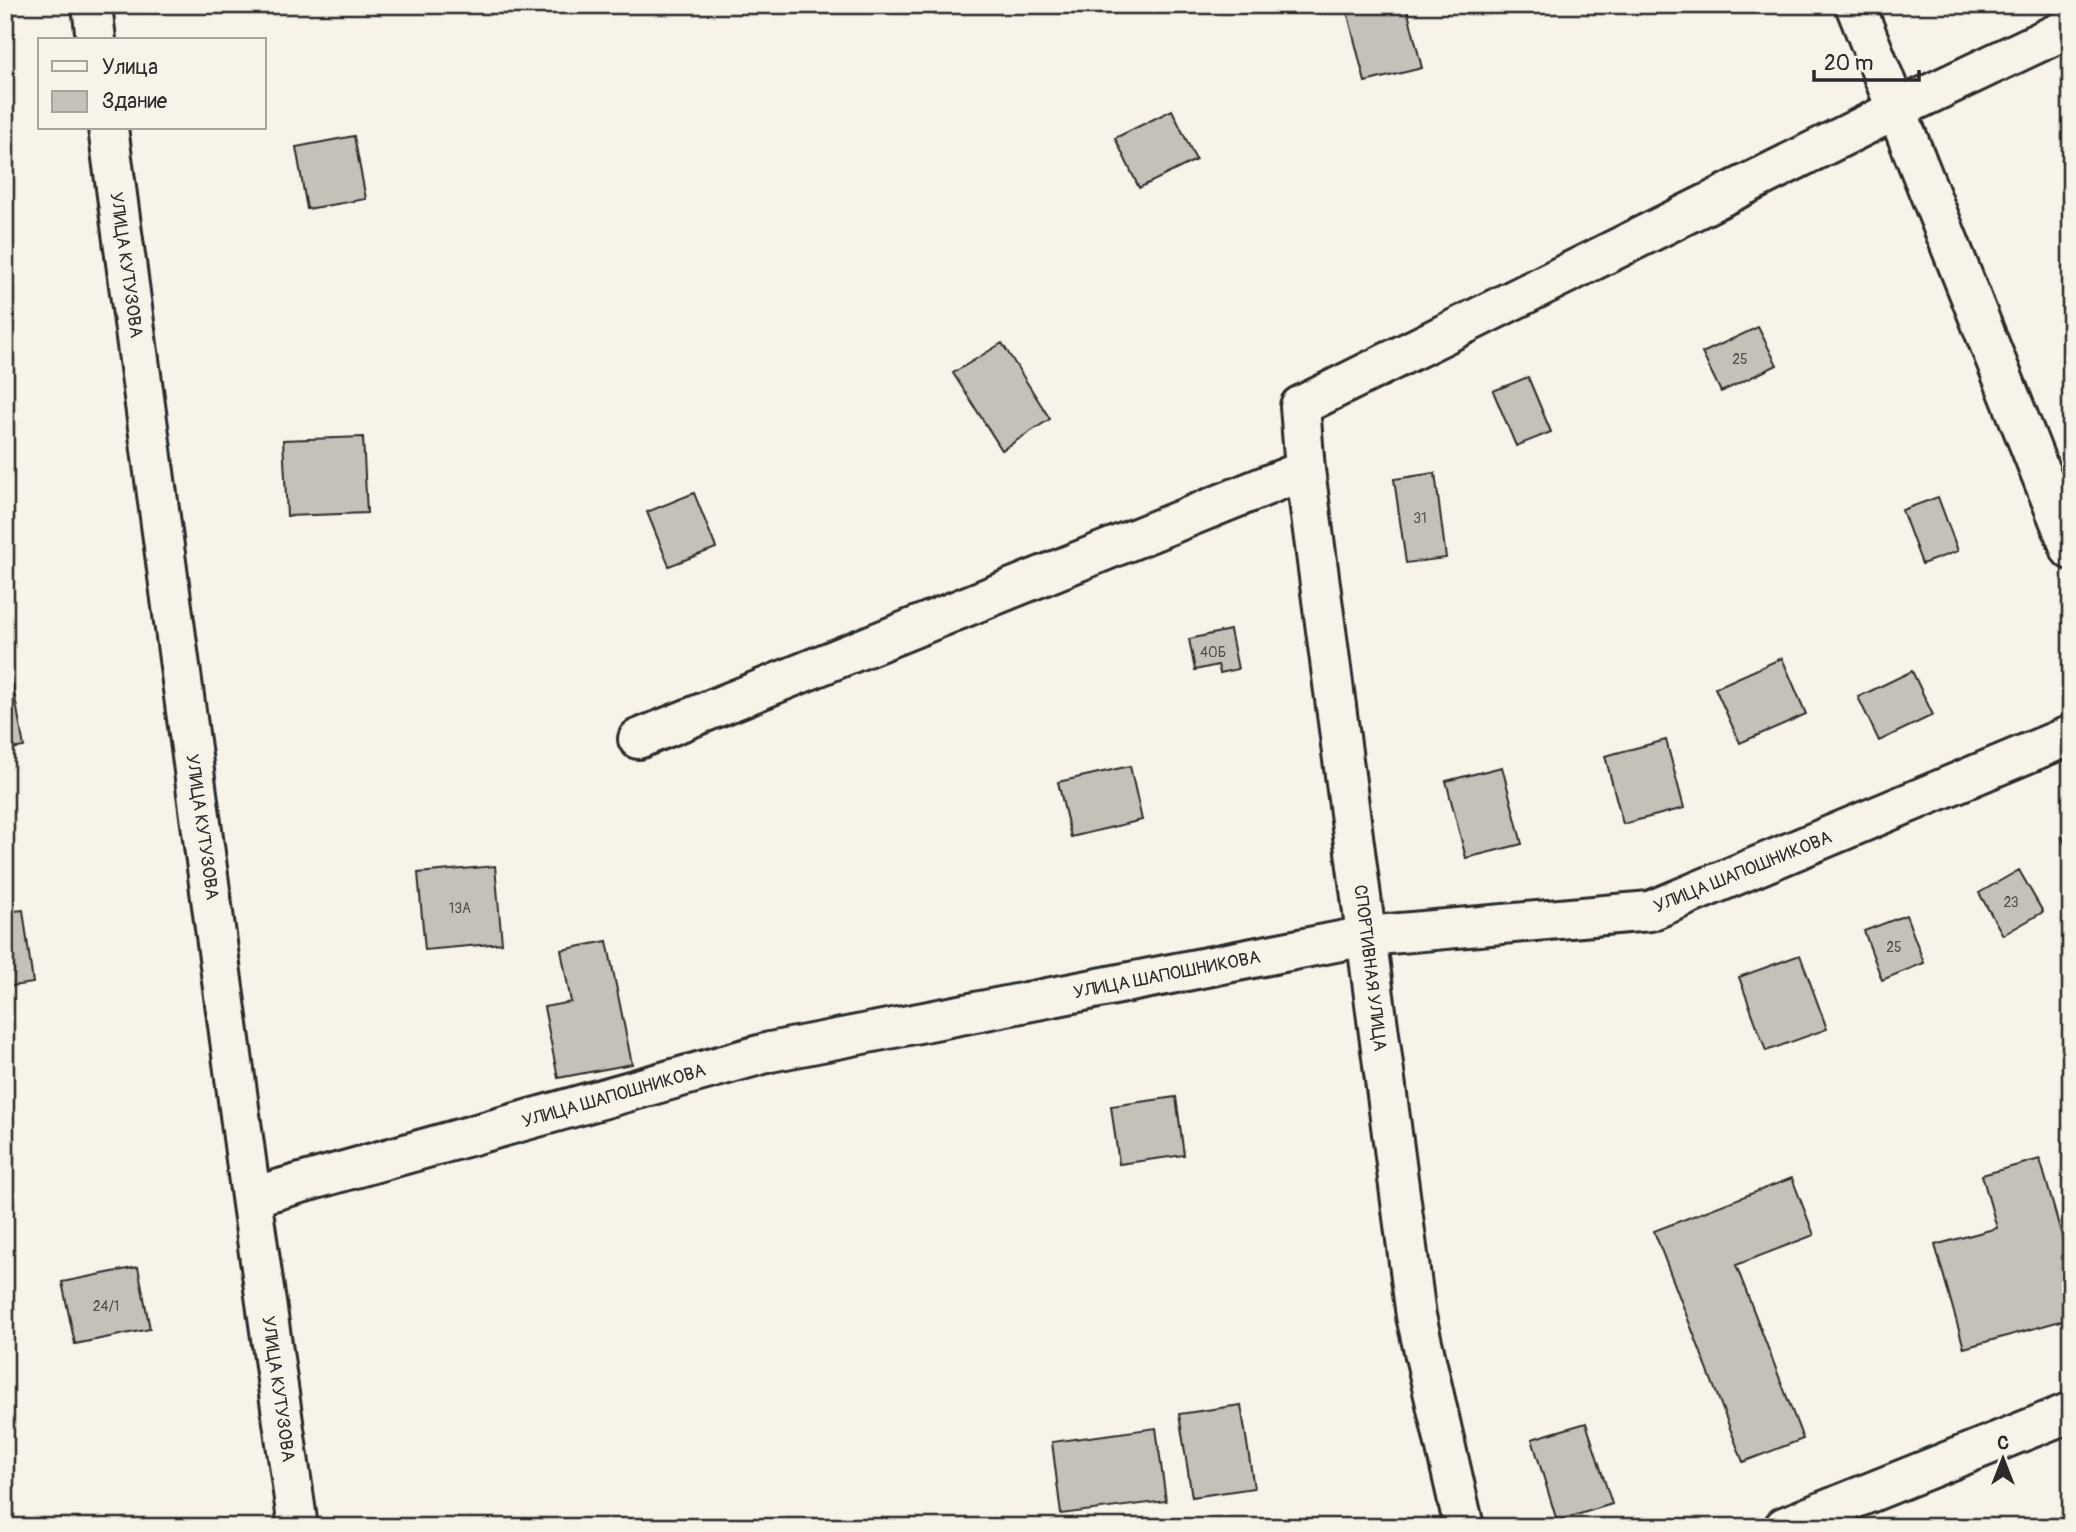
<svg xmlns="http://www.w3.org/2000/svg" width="2076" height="1532" font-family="Pangolin,sans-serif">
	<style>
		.building { fill: #c4c1b9; stroke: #2b2b2b; stroke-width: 2 }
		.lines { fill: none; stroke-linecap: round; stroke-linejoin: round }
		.minor-casing { stroke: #2b2b2b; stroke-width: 44 }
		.minor { stroke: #f7f3e8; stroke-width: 38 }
		.labels { text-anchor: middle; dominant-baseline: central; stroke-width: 5; stroke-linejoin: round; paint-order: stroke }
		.number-label { font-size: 14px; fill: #51504e }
		.street-label { font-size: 18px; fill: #2b2b2b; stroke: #f7f3e8 }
	</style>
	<rect width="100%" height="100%" fill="#f7f3e8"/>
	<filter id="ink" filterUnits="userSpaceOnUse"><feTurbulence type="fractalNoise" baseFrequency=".0143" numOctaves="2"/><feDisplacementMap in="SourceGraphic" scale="14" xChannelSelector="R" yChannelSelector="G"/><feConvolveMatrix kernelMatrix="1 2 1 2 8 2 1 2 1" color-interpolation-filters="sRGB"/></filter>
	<g filter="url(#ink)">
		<path class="building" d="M1369,5H1406L1422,68L1365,82L1347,11Z
			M1172,110L1196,160L1139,188L1115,138Z
			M354,136L366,199L307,209L296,147Z
			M1758,327L1777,365L1721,392L1702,353Z
			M1002,343L1050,419L1002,450L953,373Z
			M1528,377L1551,432L1516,446L1493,391Z
			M363,437L367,513L287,516L283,440Z
			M1435,473L1446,558L1406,563L1394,479Z
			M694,493L716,548L669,566L647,512Z
			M1938,497L1958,551L1922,564L1902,510Z
			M1230,630L1238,669L1220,673L1218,665L1195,670L1189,639Z
			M5,642L24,747L5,750Z
			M1782,658L1806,714L1740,743L1715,688Z
			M1912,671L1933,715L1879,741L1858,697Z
			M1666,740L1684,808L1623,824L1605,756Z
			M1130,766L1142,820L1071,837L1058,782Z
			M1502,767L1522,844L1466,858L1446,781Z
			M2071,834V855L2062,838Z
			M495,866L502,943L425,950L418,873Z
			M2019,870L2043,912L2003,935L1979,893Z
			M23,910L33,983L5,987V912Z
			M1906,915L1924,963L1882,980L1864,931Z
			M607,941L632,1064L558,1078L544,1007L571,1002L561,950Z
			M1800,955L1827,1029L1766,1051L1739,977Z
			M1176,1097L1184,1155L1119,1164L1111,1106Z
			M2040,1159L2071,1268V1318L1964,1348L1935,1245L1997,1228L1982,1175Z
			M1792,1178L1814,1235L1736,1265L1803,1439L1743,1462L1654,1231Z
			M138,1267L150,1329L75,1344L62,1282Z
			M1241,1405L1254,1488L1192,1497L1179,1414Z
			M1586,1423L1612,1504L1557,1521L1532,1439Z
			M1156,1428L1166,1501L1061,1514L1052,1442Z"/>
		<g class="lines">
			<g class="minor-casing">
				<path id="minor" d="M92,5L96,40
					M1855,5L2071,550
					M108,128L251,1197L298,1527
					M638,739L1305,470
					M251,1197L770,1052L1366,936L1650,911L2071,735
					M1464,1527L1416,1316L1305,470L1300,406L1898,109L2071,27
					M1784,1527L2071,1412"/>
			</g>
			<use href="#minor" class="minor"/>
		</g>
	</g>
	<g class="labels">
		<g class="number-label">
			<text x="1740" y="359">25</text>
			<text x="1420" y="518">31</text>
			<text x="1213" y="652">40Б</text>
			<text x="2011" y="902">23</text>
			<text x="460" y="908">13А</text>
			<text x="1894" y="947">25</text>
			<text x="106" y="1306">24/1</text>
		</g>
		<g class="street-label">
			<text transform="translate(126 265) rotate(82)">УЛИЦА КУТУЗОВА</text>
			<text transform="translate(202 827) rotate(82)">УЛИЦА КУТУЗОВА</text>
			<text transform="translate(1743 872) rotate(-22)">УЛИЦА ШАПОШНИКОВА</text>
			<text transform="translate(1370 968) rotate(83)">СПОРТИВНАЯ УЛИЦА</text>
			<text transform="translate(1167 975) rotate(-11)">УЛИЦА ШАПОШНИКОВА</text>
			<text transform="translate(614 1096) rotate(-16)">УЛИЦА ШАПОШНИКОВА</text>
			<text transform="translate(278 1389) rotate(82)">УЛИЦА КУТУЗОВА</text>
		</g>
	</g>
	<rect width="2076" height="1532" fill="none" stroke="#f7f3e8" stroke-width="28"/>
	<rect x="14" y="14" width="2048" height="1504" fill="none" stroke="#2b2b2b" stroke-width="2.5" filter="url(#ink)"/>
	<rect x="38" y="38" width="228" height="91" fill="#f7f3e8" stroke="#a5a39c" stroke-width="2"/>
	<rect x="52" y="61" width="35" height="10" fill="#f7f3e8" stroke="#a5a39c" stroke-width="2"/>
	<text x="102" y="74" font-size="21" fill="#2b2b2b">Улица</text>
	<rect x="52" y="91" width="35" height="21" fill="#c4c1b9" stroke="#a5a39c" stroke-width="2"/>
	<text x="102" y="108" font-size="21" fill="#2b2b2b">Здание</text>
	<g transform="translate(2003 1459)" stroke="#f7f3e8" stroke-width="5" paint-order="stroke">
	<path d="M0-5L12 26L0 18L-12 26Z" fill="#2b2b2b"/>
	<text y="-10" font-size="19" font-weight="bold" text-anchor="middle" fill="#2b2b2b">С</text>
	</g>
	<path d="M1814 70v10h105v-10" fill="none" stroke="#2b2b2b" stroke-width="3.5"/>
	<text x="1824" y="70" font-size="21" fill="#2b2b2b" stroke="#f7f3e8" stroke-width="5" paint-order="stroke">20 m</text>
</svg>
